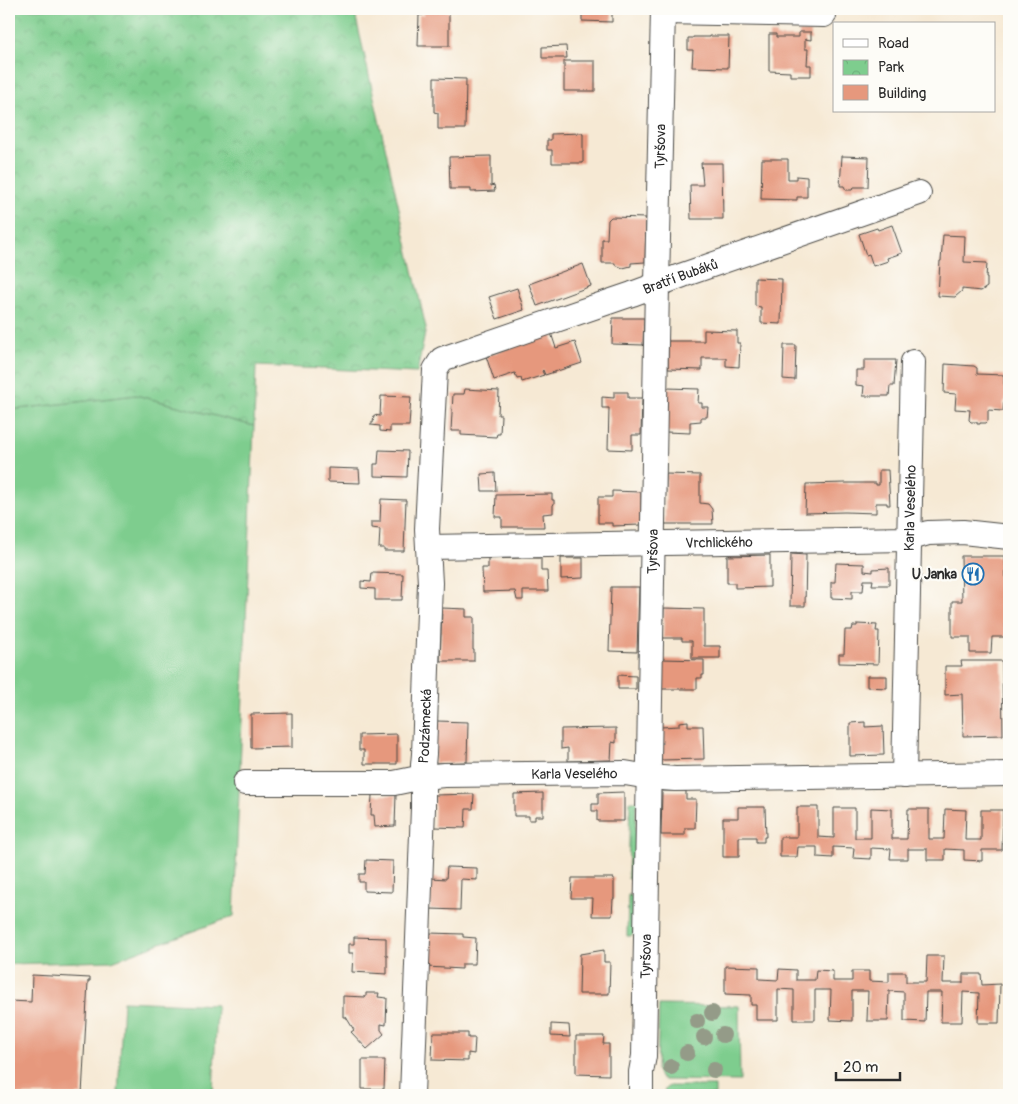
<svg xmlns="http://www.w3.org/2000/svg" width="1018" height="1104" font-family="Pangolin,sans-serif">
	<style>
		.green { fill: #7ecd8e; stroke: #547c5c }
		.park { fill: url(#park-crowns); stroke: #547c5c }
		.building { fill: #e6987d }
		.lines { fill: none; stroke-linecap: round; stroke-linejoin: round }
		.street-casing { stroke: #494844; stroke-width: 26 }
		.street { stroke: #fff; stroke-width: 24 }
		.tree { fill: #949b88 }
		.labels { text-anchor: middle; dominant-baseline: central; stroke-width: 4.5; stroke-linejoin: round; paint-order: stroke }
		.street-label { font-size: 14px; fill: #2b2b2b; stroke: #fdfcf7 }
		.poi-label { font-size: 14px; font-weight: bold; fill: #2b2b2b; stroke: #fdfcf7; text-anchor: end }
	</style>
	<defs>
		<pattern id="park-crowns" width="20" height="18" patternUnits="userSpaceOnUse" patternTransform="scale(1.25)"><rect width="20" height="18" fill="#7ecd8e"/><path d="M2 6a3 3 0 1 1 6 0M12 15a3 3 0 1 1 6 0" fill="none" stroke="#6db07b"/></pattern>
	</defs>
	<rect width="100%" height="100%" fill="#fdfcf7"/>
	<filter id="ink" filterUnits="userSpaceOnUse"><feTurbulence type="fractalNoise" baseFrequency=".02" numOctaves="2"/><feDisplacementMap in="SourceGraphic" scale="10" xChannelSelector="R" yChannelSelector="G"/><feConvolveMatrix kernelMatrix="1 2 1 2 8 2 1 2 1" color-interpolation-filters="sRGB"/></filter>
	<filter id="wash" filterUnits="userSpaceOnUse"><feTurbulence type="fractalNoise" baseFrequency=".0096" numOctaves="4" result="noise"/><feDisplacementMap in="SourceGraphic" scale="20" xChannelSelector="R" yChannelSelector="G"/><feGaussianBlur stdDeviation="1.12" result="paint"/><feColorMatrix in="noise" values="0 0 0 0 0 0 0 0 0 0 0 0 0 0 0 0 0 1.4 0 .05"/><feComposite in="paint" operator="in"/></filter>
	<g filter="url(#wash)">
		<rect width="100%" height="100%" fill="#f6e9d4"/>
		<path class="green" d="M136,395L254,426L234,916L112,961L9,964V410Z
			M630,801H643L636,806L635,877L631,879H628Z
			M628,895H631L634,898V934L630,936H627Z
			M123,1001L217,1005L213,1095H118Z
			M659,1005L739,1006L740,1081L664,1080L660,1078L657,1070Z
			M669,1086H715V1095H664L665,1089Z"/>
		<path class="park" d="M9,9H354L426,328L417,373L256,366L254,426L136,395L9,410Z"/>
		<g id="blocks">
			<path class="building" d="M421,9H446V11H449V46H418L419,15H423V11H421Z
				M582,9H612V22L582,21Z
				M799,32H811V40L805,39V49H808L807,65H811V76H790V72L769,71V34H776V37H799Z
				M710,36H729L728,68L692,67L693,50H688V38H693V37H710Z
				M566,46L567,58H542V47Z
				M564,61H595V91H564Z
				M434,78L466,79L465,129H438V113L434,112Z
				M583,133V163H552V150H547V140H551V134Z
				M491,156V186L494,185L495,191L471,192V189H450L449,157Z
				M842,156L869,157L868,187H854L852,190H846L844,186H840Z
				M762,159H788V179H796V176L807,177V197H797V200L761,199Z
				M701,163H722L723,219H691L690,185H703Z
				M611,217L646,218L645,262L631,263V266L623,268L615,265V263H602V239H607L608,220Z
				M892,225L902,253L887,258L888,261L873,266L869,254L866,255L859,234L877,228L878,230Z
				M943,235L965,236L964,262L987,263L986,278H987V287L981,291L962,289V291L955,297L938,296L940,261H941Z
				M583,264L591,286L537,306L529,284Z
				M755,278L782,279L781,324L761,323V307L755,306Z
				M517,288L524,310L497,319L489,297Z
				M613,318H644L643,345L612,344Z
				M704,330L737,331V343H740L739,367L726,366V358H702V370L668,369V341H704Z
				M551,333L556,348L575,342L582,363L545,375L543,370L542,371L544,375L522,382L521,378L517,379L515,373L494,380L486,356Z
				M784,345H796L795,380L783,379Z
				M864,360H896L894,386H890L889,396H863L864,386L856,385V370H864Z
				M945,364L974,366L977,368V374L1004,375V384L1006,387V400L1004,402L1003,411L988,410V421L986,423H980V424H977V422H971L969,420L970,410L955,409L956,394L944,393Z
				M667,388L699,389L698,403H702V407H708L707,417H701V421L690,422V433L666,432Z
				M465,389L499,391L498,415H501L500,434H497L496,437L461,435V431H451L453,394H464Z
				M614,392H628V398H642L641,435H632V450L608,449L609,408H602V397L614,398Z
				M381,396L411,397L409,426H390V432L380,431V426L371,425V423H373L374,415L380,416Z
				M379,450L408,451L407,477L374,476V464H378Z
				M328,468L359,469L360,483L328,482Z
				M879,470H888L890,505H887V503H876V513L845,512L805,513L806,484L845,483H876V485H879Z
				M495,473L496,491H482L481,474Z
				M666,474L700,475V503L708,504L712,509L713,524H665Z
				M612,491L641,492V525L612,526V523H598V497H612Z
				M552,494V500H554V504L553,505V513L543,514L544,527H502V517H495L496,495Z
				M381,499L406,500L404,551H384V548H379L380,529L371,528V522H380Z
				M791,554L806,555L805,606H790Z
				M770,555V587L735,588V583H727V556Z
				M961,556H1005L1006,584H1009V619H1005L1006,637H992L991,653H970V637H952V601H962Z
				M523,558H541V571H547L548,591H523V600H517L515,591L483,592L482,568H488V559Z
				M561,558H583V578L561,579Z
				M836,563L864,564V571L873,572V569L889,568V585H872L873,580H864L863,591H852V599L831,598V582H835Z
				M372,573L403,574L402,600H375V589L361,588V581L371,582Z
				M611,587H639L637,652L609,651Z
				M442,608L466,609V617H474V635H473V650H474V661H440Z
				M664,608L704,609V646H720V658H692V641H682V638H663Z
				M857,624L877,625L876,631H879L878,664L839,663V654H844L845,630H852L853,626H857Z
				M662,659L704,660V675H702V678H697V689H662Z
				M961,661H1002L1003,735L963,736L962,694L945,695V666H962Z
				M618,675L636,676V689H618Z
				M867,676H887V688L867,687Z
				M292,713V747L251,748V714Z
				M437,721L468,722L467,762L434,763Z
				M688,721V726H703L704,759L661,760V727L679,726V722Z
				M865,722V727L883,726L884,755L850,756V723Z
				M616,728V743L612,742L611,760L568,761V748L561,749V729Z
				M397,734V764H364V750H359V735Z
				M662,791H686V799H696L695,828H685V835H661Z
				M624,792V821H597V811H592V804H598V793Z
				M543,793V816H535V820H529V816H514V794Z
				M474,794L473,809H466L465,828L434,827L435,795Z
				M372,795H396L395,826L375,827L374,815H371Z
				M738,807H765L766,837H764V842H756V837H739V857H723V818H738Z
				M797,807H818V837L834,838V808H855V838H871V808L892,809V839H907L908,809H929V839H944L945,809L966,810L965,840H981V810H1003L1002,850H982V861L964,860V850L945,849V860H927V849H908V859H890L891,849L871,848V859L853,858L854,848L833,847V858L817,857V847H798L797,857H780V837H797Z
				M366,860L393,861L392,892L364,891V882H359V874H365Z
				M447,867L477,868V880L461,879L460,910L430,909L432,878L446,879Z
				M572,878H614V899H613L612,916H592L593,898H571Z
				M429,933L463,934V937L476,938L475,964H462V969L427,967Z
				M354,937L386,938V955H387V974L352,972L353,953H349V944H354Z
				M604,950V962H610L609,994H579L580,954Z
				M927,956H944L943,983H963V974H981L982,985L1000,984L999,1023H978L979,993L963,992L962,1022H941L942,992H926L925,1022L904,1021V992L889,991L888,1021H867L868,991H852V1021L830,1020L831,990H815V1020H794V990L778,989V1020H756V1005H751V995L725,994V966L759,967V979L778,980L779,969L796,970V980H815L816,970L833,971V981H852V971H869V981L889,982V972H906V982H926Z
				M32,975L90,978V981H88L82,1095H9V1001L31,1002Z
				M366,993H379L378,997L387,998L386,1025L381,1024V1030L384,1034L367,1049L351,1032L354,1030L346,1017H343V996L366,997Z
				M551,1024L569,1025L570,1037L551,1036Z
				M433,1033H468V1038H475L474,1054L468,1053V1061L432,1060Z
				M576,1036H604L603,1044H609V1075L576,1074Z
				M362,1060H385L384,1089H362Z"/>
		</g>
	</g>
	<g filter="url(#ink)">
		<use href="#blocks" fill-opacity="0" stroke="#494844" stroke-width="1"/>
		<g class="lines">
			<g class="street-casing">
				<g id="street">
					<path d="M663,12L824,15"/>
					<path id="s1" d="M428,547L908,539L928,533L963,532L1009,537"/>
					<path id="s2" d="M904,776L913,362"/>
					<path id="s3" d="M245,783H394L423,777L444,775L625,773L649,777L675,779L1009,774"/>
					<path id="s4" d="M412,1095L423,808V765L424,754L430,583L427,529L435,370L442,359L632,294L683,275L919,193"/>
					<path id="s5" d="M641,1095V1072L644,1056L657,284L663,9"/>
				</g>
			</g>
			<use href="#street" class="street"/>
		</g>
		<g class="tree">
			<circle cx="712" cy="1013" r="8"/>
			<circle cx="697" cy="1021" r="8"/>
			<circle cx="723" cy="1035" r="8"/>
			<circle cx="704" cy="1037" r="8"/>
			<circle cx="687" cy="1053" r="8"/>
			<circle cx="671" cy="1067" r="8"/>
			<circle cx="714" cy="1070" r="8"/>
		</g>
	</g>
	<defs>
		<g id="restaurant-ring" transform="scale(1.125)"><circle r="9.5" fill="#fdfcf7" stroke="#1f6fb2" stroke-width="1.5"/><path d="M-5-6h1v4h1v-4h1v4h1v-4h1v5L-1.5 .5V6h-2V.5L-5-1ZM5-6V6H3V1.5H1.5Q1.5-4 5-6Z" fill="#1f6fb2"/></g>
	</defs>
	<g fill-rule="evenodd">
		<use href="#restaurant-ring" x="973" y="574"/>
	</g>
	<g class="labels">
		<g class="street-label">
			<text stroke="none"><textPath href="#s5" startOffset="949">Tyršova</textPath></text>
			<text stroke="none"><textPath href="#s4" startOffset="991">Bratří Bubáků</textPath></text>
			<text stroke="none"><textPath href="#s2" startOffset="268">Karla Veselého</textPath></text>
			<text stroke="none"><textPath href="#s1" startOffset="291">Vrchlického</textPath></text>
			<text stroke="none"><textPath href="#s5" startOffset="544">Tyršova</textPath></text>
			<text stroke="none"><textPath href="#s4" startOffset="369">Podzámecká</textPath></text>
			<text stroke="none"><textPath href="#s3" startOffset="330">Karla Veselého</textPath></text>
			<text stroke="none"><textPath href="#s5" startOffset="139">Tyršova</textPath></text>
		</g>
		<g class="poi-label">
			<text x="957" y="574">U Janka</text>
		</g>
	</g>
	<rect width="1018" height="1104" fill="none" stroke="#fdfcf7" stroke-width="30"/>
	<rect x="833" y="22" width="162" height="90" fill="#fdfcf7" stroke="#a9a8a5"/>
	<rect x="843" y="39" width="25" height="8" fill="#ffffff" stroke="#a9a8a5"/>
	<text x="878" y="48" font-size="15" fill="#2b2b2b">Road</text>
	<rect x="843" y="60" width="25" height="15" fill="url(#park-crowns)" stroke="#a9a8a5"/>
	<text x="878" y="72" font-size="15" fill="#2b2b2b">Park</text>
	<rect x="843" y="85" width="25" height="15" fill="#e6987d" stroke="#a9a8a5"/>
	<text x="878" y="98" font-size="15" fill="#2b2b2b">Building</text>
	<path d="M836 1072v8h64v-8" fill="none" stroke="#2b2b2b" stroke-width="2.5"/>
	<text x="843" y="1072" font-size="15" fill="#2b2b2b" stroke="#fdfcf7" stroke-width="4" paint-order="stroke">20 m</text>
</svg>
